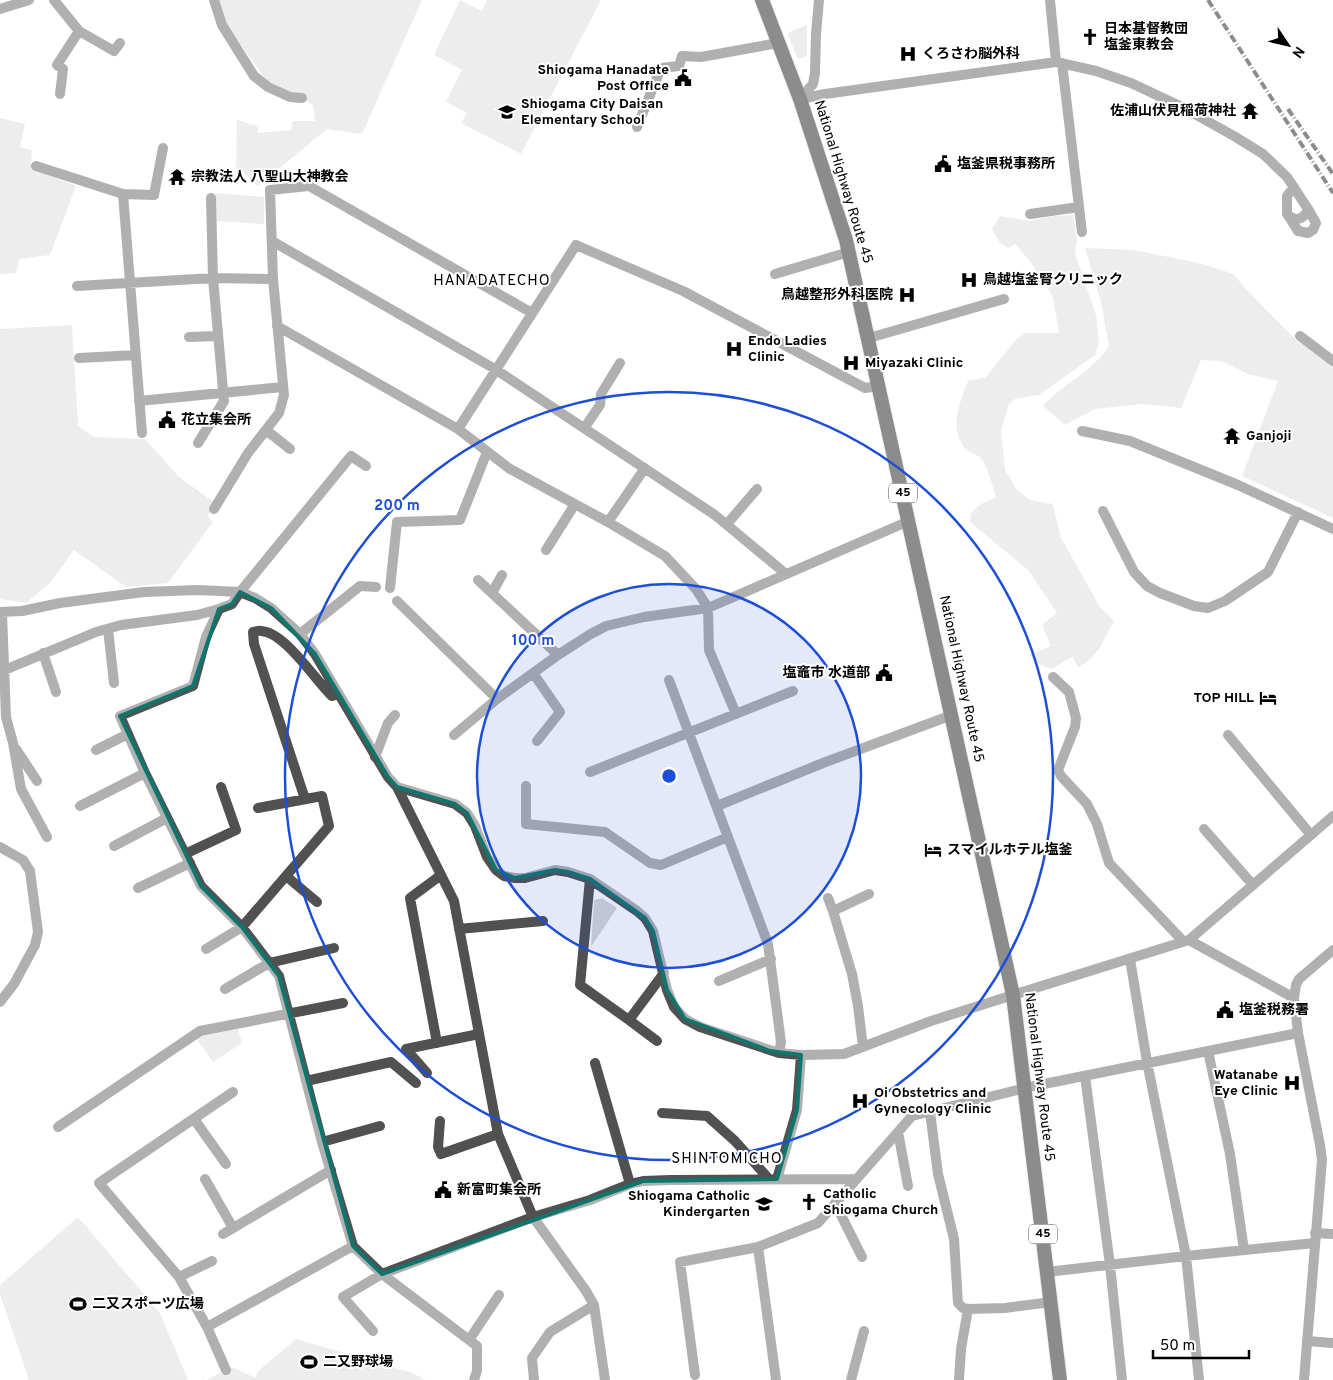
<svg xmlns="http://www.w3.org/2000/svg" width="1333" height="1380" font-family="Overpass,'Noto Sans JP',sans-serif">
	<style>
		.green { fill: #d8d8d8 }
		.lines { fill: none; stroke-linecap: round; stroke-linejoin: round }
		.trunk-casing { stroke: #dbdbdb; stroke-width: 16 }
		.minor { stroke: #515151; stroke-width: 10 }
		.tertiary { stroke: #515151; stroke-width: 10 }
		.trunk { stroke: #000; stroke-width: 14 }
		.rail { stroke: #000; stroke-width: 4; stroke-dasharray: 8 2.5 1 2.5; stroke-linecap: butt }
		.marked { fill: none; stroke: #0f766e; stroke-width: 4; stroke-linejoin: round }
		.ring { fill: none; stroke: #1d4ed8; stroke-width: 2.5 }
		.labels { text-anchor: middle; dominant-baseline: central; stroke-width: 4; stroke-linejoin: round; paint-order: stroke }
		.shield { fill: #fff; stroke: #4c4c4c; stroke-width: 1 }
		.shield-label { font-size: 12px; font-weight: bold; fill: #000 }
		.poi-label { font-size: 14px; font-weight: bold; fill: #000; stroke: #fff; text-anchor: start }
		.street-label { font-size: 14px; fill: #000; stroke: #fff }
		.neighbourhood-label { font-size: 15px; letter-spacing: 1px; fill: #000; stroke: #fff }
		.centre { fill: #1d4ed8; stroke: #fff; stroke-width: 2.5 }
		.ring-label { font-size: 15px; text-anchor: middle; font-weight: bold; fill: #1d4ed8; stroke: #fff; stroke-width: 4; stroke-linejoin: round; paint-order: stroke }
	</style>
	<rect width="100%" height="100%" fill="#fff"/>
	<path class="green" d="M217,0H422L362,134L327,129L258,186L236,167L237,120L258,126V133L291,130L293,121H315L313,105L267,81L225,23Z
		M460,0L482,11L487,0H601L521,154L461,123L467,113L446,102L462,70L434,55Z
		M807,25V56L798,59L787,33Z
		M0,118L25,124L20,147L32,150L31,168L76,186L50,255L19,259L16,273L0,274Z
		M215,193L264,197V224L215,221Z
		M1073,215L1077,240L1075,254L1096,315L1099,344L1095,355L1039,395L1015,399L1009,404L1001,430L1005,470L1017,490L1030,500L1053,504L1061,538L1100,607L1114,621C1105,638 1097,659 1078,667L1072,657L1051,669L1039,664L1029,655L1051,646L1042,625L1057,613L1029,571L970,522L971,513L981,504L996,497C992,485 989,471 983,461C979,454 969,453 964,447C949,427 960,402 968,381L986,377L1014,342L1024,333H1059L1053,297L1029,260L1015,244L1008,248L999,242L992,229L1000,216L1029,221L1054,216Z
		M1085,248L1134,250L1199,263L1234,274L1243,286L1298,342L1328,360L1333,365V518L1242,476L1278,381L1248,374L1221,361L1201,360L1181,408L1141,404L1095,409L1065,425L1043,406C1064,382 1089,375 1109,346L1101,302Z
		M72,325L78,426L94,437L145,439L179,477L214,502L208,517L213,522L168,583L126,587L74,550L51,582L26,603L0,599V329Z
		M602,898L617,908L591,947L594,900Z
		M238,1029L242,1043L213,1062L197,1039L202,1036Z
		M78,1217L160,1313L188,1380H29L0,1294V1285Z
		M296,1339L413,1373L425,1380H206L232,1367L256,1378L257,1372Z"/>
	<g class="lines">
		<g class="trunk-casing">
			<path id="trunk" d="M762,0L800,99L846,240L1013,995L1060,1380"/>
		</g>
		<path class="minor" d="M54,0L79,31L114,51L120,43
			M214,0L222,25L254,76L268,87L290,97L302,98
			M1050,0L1056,62
			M1062,63L1082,232
			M60,94L63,69L57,65L79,31
			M800,99L825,94L1056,62L1096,71L1131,83L1182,107L1234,136L1263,154L1287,177L1308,209C1304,220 1295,222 1287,214V196L1294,187
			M637,127L661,68L679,66L682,56L701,57L778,43
			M36,166L123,194L142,433
			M123,194L154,195L163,148
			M1030,214L1079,207
			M1288,215L1298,231L1308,233L1313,230L1316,223L1308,209
			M272,241L495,369L715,515L786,574
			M775,274L849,252
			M77,286L213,278L273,279
			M277,326L458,429L510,469L608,522L665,556L696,589L708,608L709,650L736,714
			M1300,336L1333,361
			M189,337L218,336
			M869,338L1004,299
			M79,358L136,355
			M139,401L283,387
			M585,427L600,405L601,394L620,363
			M458,429L576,245L683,291L865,388L879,386
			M266,430L290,449
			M1082,431L1130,441L1238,485L1333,529
			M198,443L224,401L213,278L211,198
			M214,509L248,453L279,413L284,395L273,279L270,190L309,186L532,313
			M1103,511L1134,572L1147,586L1160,593L1194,606L1208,608L1225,601L1268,572L1298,512
			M608,522L645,468
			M727,524L757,489
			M546,550L575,504
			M478,580L558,655
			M390,588L397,522L460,520L487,452
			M492,593L502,575
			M397,601L497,699
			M219,609L206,637L193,686L120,716L145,773L201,886L242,927L279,976L322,1142L353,1246L382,1274L477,1346V1371L474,1380
			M0,612L22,611L60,603L144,592L198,590L240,592L255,598L271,608L300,634L315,654L388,777L397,787L455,804L467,813L475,826L487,857L496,870L504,876L515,878H525L555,870L568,872L590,879L637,911L645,918L653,931L667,990L674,1007L685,1019L700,1027L779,1053L801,1055L844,1054L931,1021L1013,995
			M2,613L6,717L13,743L21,789L47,837
			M108,629L114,683
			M300,634L360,586L376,587
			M43,653L56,692
			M0,672L96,632L121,625L197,615L219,609L232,604L240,592L351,456L366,466
			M533,673L560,712L537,741
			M1053,677L1069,692L1076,718L1075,727L1058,770L1061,776L1087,804L1097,824L1109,863L1183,941
			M669,680L768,944L781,1042L779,1053
			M454,735L497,699L558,655L589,635L606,626L644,617L708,608L909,521
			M1228,735L1311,835
			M16,749L37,781
			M96,750L128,734
			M375,757L388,723L395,715
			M590,772L793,691
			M526,786V824L605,832L650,863L661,865L728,837
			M397,787L454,901L498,1134L533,1217L586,1291L594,1305L605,1380
			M305,799L254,644L253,632C256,632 258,630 261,631C285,632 315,680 332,696L339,694
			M80,806L145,773
			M717,806L823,763L952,715
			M1204,829L1253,885
			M114,846L167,818
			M0,847L23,860L30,871L38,932L35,945L14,984L0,1002
			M185,854L236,830L221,787
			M286,876L317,902
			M590,879L580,985L629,1020L664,973
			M138,888L190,863
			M828,898L833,911
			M459,929L543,921
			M1189,940L1294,998
			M206,949L242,927L329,826L322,796L258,808
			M1130,959L1147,1062L1186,1256L1199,1380
			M719,981L771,959
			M225,989L269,963L334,948
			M629,1020L657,1041
			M437,1043L410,898L441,875
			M863,1047L858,1006L852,974L833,911L869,894
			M1208,1051L1230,1154L1244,1250
			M595,1063L630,1184
			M427,1073L406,1049L479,1034
			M1085,1076L1110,1265L1122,1380
			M306,1081L391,1062L416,1083
			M930,1112L938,1174L954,1239L958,1303L963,1308L968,1309L1005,1308L1051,1302
			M662,1113L707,1116L735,1141L769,1179
			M194,1119L226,1164
			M440,1121L438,1147L441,1154L498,1134
			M58,1127L200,1031L343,1003
			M898,1132L908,1186
			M322,1142L380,1126
			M205,1179L233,1228
			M777,1179L797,1110L801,1055
			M835,1203L862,1257
			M1315,1233L1333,1234
			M223,1234L331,1170
			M758,1247L776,1380
			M1047,1272L1186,1256L1315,1243
			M179,1277L212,1261
			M207,1327L353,1246
			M373,1331L343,1297L382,1274L533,1217L590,1200L630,1184L643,1181L671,1180L856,1179
			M469,1340L499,1295
			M1307,1341L1333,1343
			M226,1370L207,1327L179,1277L99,1183L233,1092
			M695,1375L680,1262L758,1247L818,1223L912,1116L1034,1086L1298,1033
			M534,1380L532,1358L550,1332L594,1305
			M851,1380L864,1331
			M959,1380L961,1349L968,1309"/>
		<path class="tertiary" d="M0,9L29,0
			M800,99L813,84L815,73L816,34L819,0
			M1013,995L1189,940L1333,816
			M1304,1380L1322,1160L1320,1145L1298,1033L1294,998L1296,985L1299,979L1333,950"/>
		<use href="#trunk" class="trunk"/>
		<path class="rail" d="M1208,0L1333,193
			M1288,109L1333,174"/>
	</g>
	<path d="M0 0H1333V1380H0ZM240,592L271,608L315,654L388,777L397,787L455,804L467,813L496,870L515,878L555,870L568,872L590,879L645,918L653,931L667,990L685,1019L770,1051L801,1055L797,1110L777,1179L643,1181L382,1274L353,1246L279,976L242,927L201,886L120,716L193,686L219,609L232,604Z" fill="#fff" fill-opacity=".55" fill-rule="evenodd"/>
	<path class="marked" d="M240,592L271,608L315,654L388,777L397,787L455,804L467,813L496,870L515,878L555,870L568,872L590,879L645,918L653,931L667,990L685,1019L770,1051L801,1055L797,1110L777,1179L643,1181L382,1274L353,1246L279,976L242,927L201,886L120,716L193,686L219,609L232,604Z"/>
	<circle cx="669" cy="776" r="192" fill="#1d4ed8" fill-opacity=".12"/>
	<g class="ring">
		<circle cx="669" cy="776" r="192"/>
		<circle cx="669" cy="776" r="384"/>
	</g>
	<defs>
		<g id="church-bare" transform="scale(1.35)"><path d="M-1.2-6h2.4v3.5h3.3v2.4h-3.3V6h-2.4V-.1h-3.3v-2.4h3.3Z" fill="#000" stroke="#fff" stroke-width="2.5" paint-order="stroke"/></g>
		<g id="hospital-bare" transform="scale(1.35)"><path d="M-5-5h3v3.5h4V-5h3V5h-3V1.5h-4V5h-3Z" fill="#000" stroke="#fff" stroke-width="2.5" paint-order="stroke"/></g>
		<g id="civic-bare" transform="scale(1.35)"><path d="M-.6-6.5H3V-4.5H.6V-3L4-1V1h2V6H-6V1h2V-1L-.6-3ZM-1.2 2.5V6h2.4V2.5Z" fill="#000" stroke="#fff" stroke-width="2.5" paint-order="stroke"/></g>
		<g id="temple-bare" transform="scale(1.35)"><path d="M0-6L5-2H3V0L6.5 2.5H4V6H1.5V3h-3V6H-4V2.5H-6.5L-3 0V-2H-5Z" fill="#000" stroke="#fff" stroke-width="2.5" paint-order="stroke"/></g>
		<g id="school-bare" transform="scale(1.35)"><path d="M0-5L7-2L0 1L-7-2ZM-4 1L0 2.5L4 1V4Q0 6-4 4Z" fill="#000" stroke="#fff" stroke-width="2.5" paint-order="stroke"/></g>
		<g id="hotel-bare" transform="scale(1.35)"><path d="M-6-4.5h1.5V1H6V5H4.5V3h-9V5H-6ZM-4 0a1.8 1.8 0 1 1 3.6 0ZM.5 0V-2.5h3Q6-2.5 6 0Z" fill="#000" stroke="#fff" stroke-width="2.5" paint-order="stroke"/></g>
		<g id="stadium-bare" transform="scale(1.35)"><path d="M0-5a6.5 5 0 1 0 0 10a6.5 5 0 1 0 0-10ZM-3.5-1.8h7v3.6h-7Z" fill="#000" stroke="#fff" stroke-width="2.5" paint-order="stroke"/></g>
	</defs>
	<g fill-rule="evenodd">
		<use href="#church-bare" x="1090" y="37"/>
		<use href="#hospital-bare" x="908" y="54"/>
		<use href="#civic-bare" x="683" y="78"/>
		<use href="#temple-bare" x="1250" y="111"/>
		<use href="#school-bare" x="507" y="112"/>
		<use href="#civic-bare" x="943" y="164"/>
		<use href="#temple-bare" x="177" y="177"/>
		<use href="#hospital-bare" x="969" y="280"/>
		<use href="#hospital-bare" x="907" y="295"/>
		<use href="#hospital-bare" x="734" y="349"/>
		<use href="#hospital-bare" x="851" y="363"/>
		<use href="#civic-bare" x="167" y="420"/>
		<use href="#temple-bare" x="1232" y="436"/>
		<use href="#civic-bare" x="884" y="673"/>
		<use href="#hotel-bare" x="1268" y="698"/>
		<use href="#hotel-bare" x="933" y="850"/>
		<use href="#civic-bare" x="1225" y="1010"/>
		<use href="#hospital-bare" x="1292" y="1083"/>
		<use href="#hospital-bare" x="860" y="1101"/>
		<use href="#civic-bare" x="443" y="1190"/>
		<use href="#church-bare" x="809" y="1202"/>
		<use href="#school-bare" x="764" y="1204"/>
		<use href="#stadium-bare" x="78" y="1304"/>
		<use href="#stadium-bare" x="309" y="1362"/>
	</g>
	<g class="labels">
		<g class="shield">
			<rect x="889" y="483.5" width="28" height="19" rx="4"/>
			<rect x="1029" y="1224.5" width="28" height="19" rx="4"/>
		</g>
		<g class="shield-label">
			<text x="903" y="493">45</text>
			<text x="1043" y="1234">45</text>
		</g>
		<g class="poi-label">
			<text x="1104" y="29">日本基督教団<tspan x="1104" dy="16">塩釜東教会</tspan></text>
			<text x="922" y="54">くろさわ脳外科</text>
			<text x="669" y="70" text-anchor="end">Shiogama Hanadate<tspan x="669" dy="16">Post Office</tspan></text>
			<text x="521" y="104">Shiogama City Daisan<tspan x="521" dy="16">Elementary School</tspan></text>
			<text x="1236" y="111" text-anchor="end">佐浦山伏見稲荷神社</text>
			<text x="957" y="164">塩釜県税事務所</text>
			<text x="191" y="177">宗教法人 八聖山大神教会</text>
			<text x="983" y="280">鳥越塩釜腎クリニック</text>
			<text x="893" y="295" text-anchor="end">鳥越整形外科医院</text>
			<text x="748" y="341">Endo Ladies<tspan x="748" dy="16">Clinic</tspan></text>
			<text x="865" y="363">Miyazaki Clinic</text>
			<text x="181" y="420">花立集会所</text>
			<text x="1246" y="436">Ganjoji</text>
			<text x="870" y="673" text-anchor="end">塩竈市 水道部</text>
			<text x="1254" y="698" text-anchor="end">TOP HILL</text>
			<text x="947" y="850">スマイルホテル塩釜</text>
			<text x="1239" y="1010">塩釜税務署</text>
			<text x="1278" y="1075" text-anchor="end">Watanabe<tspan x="1278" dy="16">Eye Clinic</tspan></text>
			<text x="874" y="1093">Oi Obstetrics and<tspan x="874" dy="16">Gynecology Clinic</tspan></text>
			<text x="457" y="1190">新富町集会所</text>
			<text x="823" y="1194">Catholic<tspan x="823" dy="16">Shiogama Church</tspan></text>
			<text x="750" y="1196" text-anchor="end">Shiogama Catholic<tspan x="750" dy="16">Kindergarten</tspan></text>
			<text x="92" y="1304">二又スポーツ広場</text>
			<text x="323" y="1362">二又野球場</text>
		</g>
		<g class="street-label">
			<text transform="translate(843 182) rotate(73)">National Highway Route 45</text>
			<text transform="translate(961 679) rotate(78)">National Highway Route 45</text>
			<text transform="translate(1039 1077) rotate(83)">National Highway Route 45</text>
		</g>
		<g class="neighbourhood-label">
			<text x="492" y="281">HANADATECHO</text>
			<text x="727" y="1159">SHINTOMICHO</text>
		</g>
	</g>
	<circle cx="669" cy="776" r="8" class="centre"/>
	<g class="ring-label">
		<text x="397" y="510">200 m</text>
		<text x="533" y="645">100 m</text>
	</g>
	<g transform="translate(1288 45) rotate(125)" stroke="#ffffff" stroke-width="4" paint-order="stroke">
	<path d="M0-4L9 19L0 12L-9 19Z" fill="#000000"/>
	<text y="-8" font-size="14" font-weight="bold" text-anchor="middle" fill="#000000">N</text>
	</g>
	<path d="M1153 1350v8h96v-8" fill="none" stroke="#000000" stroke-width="2.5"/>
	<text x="1160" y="1350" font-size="15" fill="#000000" stroke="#ffffff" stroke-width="4" paint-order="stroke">50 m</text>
</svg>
